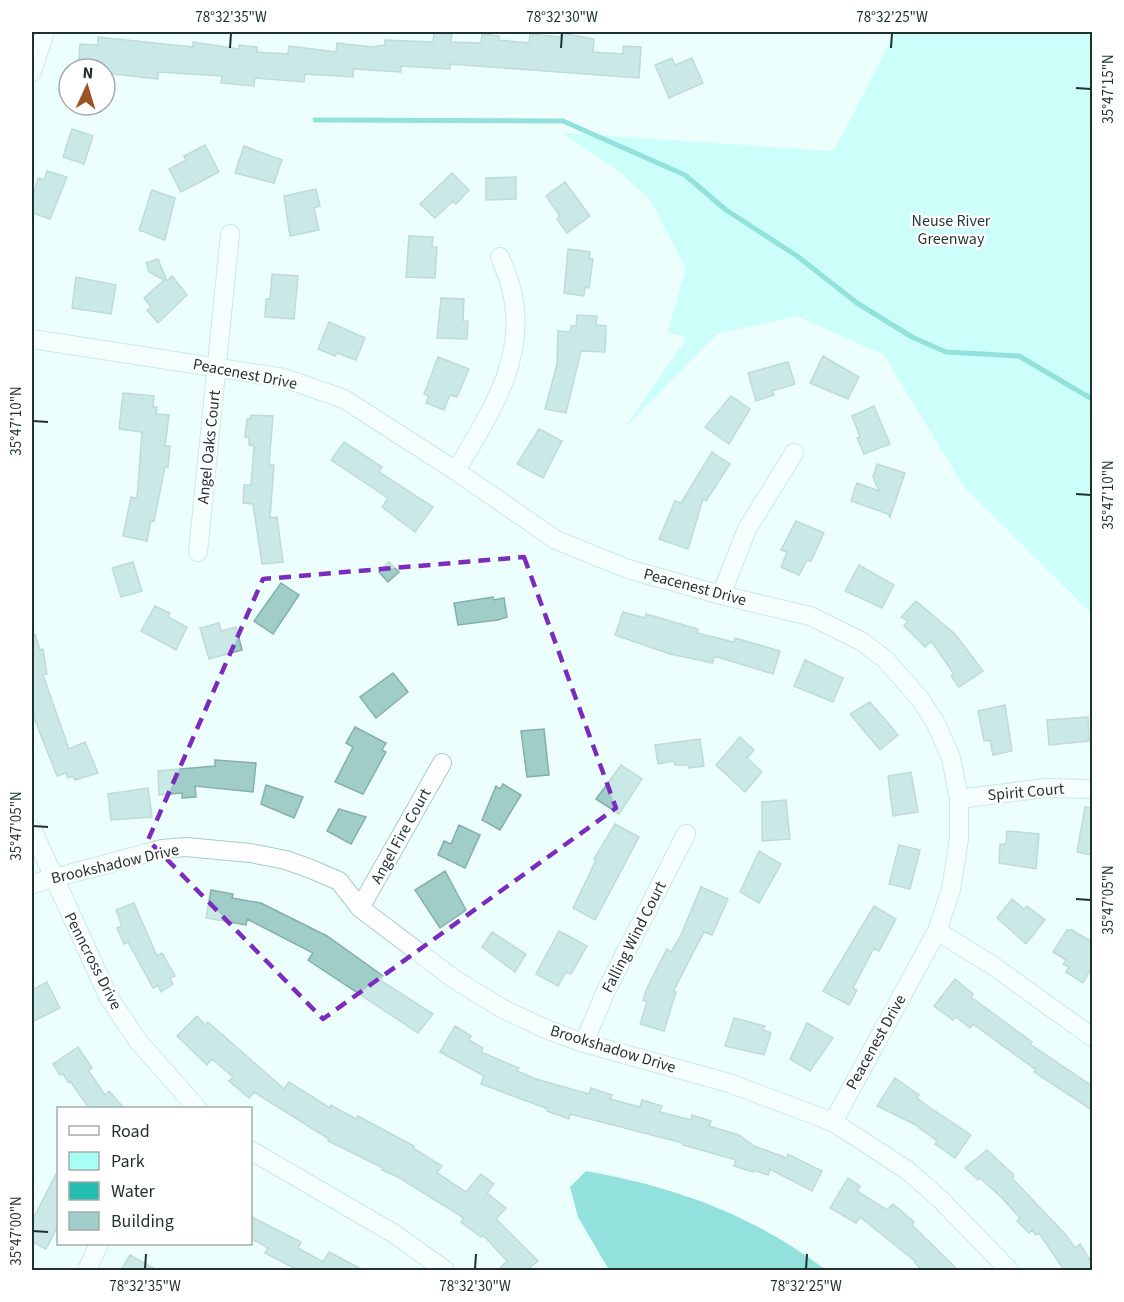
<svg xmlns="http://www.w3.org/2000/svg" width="1124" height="1302" font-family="'Source Sans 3',sans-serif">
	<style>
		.green { fill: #a7fef5 }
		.water { fill: #26bdb3 }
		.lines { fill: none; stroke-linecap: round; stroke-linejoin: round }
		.stream { stroke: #26bdb3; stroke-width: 5 }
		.building { fill: #a0cdc8; stroke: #84b0ab; stroke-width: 1.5 }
		.street-casing { stroke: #a2cfca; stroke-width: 20 }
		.street { stroke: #fff; stroke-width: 18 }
		.marked { fill: none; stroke: #7b2cbf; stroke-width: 4.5; stroke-dasharray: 12 8; stroke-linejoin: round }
		.ticks { fill: none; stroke: #1f312f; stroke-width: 2 }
		.labels { text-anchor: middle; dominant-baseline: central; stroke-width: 4.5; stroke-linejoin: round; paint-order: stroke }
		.park-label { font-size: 16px; fill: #1f3634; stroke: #fff }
		.street-label { font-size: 16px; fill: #1f312f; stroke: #fff }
		.neatline { fill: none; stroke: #1f312f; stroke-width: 2 }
		.ticks-label { font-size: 15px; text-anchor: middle; fill: #1f312f }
	</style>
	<rect width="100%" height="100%" fill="#edfffd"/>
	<path class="green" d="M895,32H1092V614L964,487L884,355L797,316L717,334L623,430L687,338L667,332L686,268L650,200L620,172L562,133L834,151Z"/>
	<path class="water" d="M586,1171C676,1187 753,1215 826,1270H609L578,1217L570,1187Z"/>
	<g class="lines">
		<path class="stream" d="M315,120L563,121L685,175L726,210L797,256L857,303L912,337L946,352L1019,356L1092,399"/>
	</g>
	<path class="building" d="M434,33L452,34L451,42L481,43L482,34L499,36V40L529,43L530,34L561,37V33L594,39L593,52L623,54V46L641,47L639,78L450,64V69L401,66V72L353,69V77L305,74L304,82L255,78L254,86L221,83L222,76L158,72V79L105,73V69H78L80,44L98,45V37L193,47V42L239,49V45L257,47V52L288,54L289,46L336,52L337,43L372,47L385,45V40L433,42Z
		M672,58L675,65L692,58L703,83L669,98L655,65Z
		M72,129L93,136L84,164L63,157Z
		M205,145L219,172L181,192L169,169L186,160L184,156Z
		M244,146L282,160L274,183L235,173Z
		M47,171L67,177L50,219L32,213V199L38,178L44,180Z
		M452,173L469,190L456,204L453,201L435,218L420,204Z
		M516,177V199L486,200V178Z
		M565,182L590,216L567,233L557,219L560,216L546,196Z
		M316,189L320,206L314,208L319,230L290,236L284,196Z
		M152,190L175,198L165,240L139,230Z
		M409,236L433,237L432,247H437L435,278L406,277Z
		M568,249L590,252L589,258L593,259L589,288L585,287L584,296L564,293Z
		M158,259L167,281L172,276L187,295L158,323L147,310L151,307L144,298L164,280L149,272L146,263Z
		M272,274L298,276L294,319L265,317L266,299H270Z
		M76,277L116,285L111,314L72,308Z
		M441,298L464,299L463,321H468L467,339L437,338Z
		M577,315L597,316L596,325L606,326L605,352L581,351L566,413L545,409L557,364L558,331L570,332L571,326H576Z
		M329,322L365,338L356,360L337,353L335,356L318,349Z
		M823,356L859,377L848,399L810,383Z
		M438,357L469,369L457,397L450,395L444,410L426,403L429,396L424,394Z
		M788,362L795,384L772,391L774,395L756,401L748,373Z
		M123,393L154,396L153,407H157L156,414L169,415L165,446H170L168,467H165L154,521L151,520L147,541L123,536L131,497L137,498L142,432L119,429Z
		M731,396L750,409L729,444L705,427Z
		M874,406L890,444L864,454L857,438L860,437L852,416Z
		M251,415L273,416L269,465H274L270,518L277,517L283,562L262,564L253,504L243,503L244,485H251L254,446L249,445V437H245L247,419H250Z
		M539,429L562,441L543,478L517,464Z
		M344,442L382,467L379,472L433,507L415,532L382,507L388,498L331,460Z
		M712,452L730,464L706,501L703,499L688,549L659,539L675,501L681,503Z
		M877,464L905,473L890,517L888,514L851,501L857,483L879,491L873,477Z
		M796,521L824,533L811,561L807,560L799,575L781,567L787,552L781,550Z
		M133,562L142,591L121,597L112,568Z
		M389,562L399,572L388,582L379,572Z
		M859,565L894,585L882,608L845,591Z
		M281,583L299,595L273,634L254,621Z
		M493,597L494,600L504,598L507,617L498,620L458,625L454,603Z
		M916,601L955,634L983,671L959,687L951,676L954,674L931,641L925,647L904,626L908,621L901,617Z
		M155,606L170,613L168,617L187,627L176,650L141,631Z
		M623,612L645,618L646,614L698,629L697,633L734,642L735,638L780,651L773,674L714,656L713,663L670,654L615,635Z
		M219,623L221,631L236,627L242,650L209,659L200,628Z
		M32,634H35L40,650L43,649L47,674L43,675L69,749L85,742L98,773L75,780L73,776L68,778L66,773L57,776L32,713Z
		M805,660L843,678L833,702L794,686Z
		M393,673L408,692L376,718L360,697Z
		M870,702L898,735L880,750L850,714Z
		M1005,705L1012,751L993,755L990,740L984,741L978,711Z
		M1088,717L1089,741L1049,745L1047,720Z
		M355,727L386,743L382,750L386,752L363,794L335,782L353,747L346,743Z
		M544,729L549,775L527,777L521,731Z
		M740,737L754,750L747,758L762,772L745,792L716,765Z
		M700,739L704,766L689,768L688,765H675L674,761L658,764L655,745Z
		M215,760L256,763L253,792L195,786L196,797L182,798V793L159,795L158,771L215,766Z
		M621,765L642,779L619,814L596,799Z
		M911,772L918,812L893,816L888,776Z
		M503,784L521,795L500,830L482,820L496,786L500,789Z
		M266,785L303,797L294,818L261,804Z
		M148,788L152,817L111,820L108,794Z
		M786,800L790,839L762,841V802Z
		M1085,807L1092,808V855L1077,852Z
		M339,809L366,817L351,844L327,831Z
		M615,824L639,837L595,920L573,908L596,860L594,859Z
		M459,825L480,835L465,868L438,855L444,841L451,844Z
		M1007,831L1039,834L1036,869L999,863L1000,844H1006Z
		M899,845L920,850L910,889L889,884Z
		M759,851L781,864L759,903L740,892Z
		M445,871L466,910L440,928L415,890Z
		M701,887L728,899L712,935L704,932L673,992H676L664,1031L640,1024L647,1002L643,1000L647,988L667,949L671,952L680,937Z
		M211,890L233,894L232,898L261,903L327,936L383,976L380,980L433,1014L418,1033L308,960L313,953L247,919L246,925L206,918Z
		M1012,899L1024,909L1027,906L1045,920L1026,944L997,918Z
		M134,903L157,956L162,953L175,976L170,979L173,984L161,992L158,985L153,988L128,942L124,944L117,928L122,926L116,910Z
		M874,906L896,919L879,951L874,948L853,988L857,990L849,1005L823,991Z
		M1067,930H1072L1092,942V967L1083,983L1066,972L1069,967L1063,964L1066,960L1053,952Z
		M559,931L587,946L571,974L566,972L558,986L536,974Z
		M492,932L526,954L515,972L482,947Z
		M955,979L973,994L971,997L1032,1042L1030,1044L1092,1086V1110L1034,1072L1036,1070L973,1024L970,1028L956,1017L953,1020L934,1006Z
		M47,982L60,1008L32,1022V990Z
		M197,1016L205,1025L208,1022L284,1089L289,1082L330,1108L331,1105L356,1119L358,1116L414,1146L413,1148L442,1166L437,1173L466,1192L481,1174L494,1184L487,1193L506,1208L496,1219L538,1261L527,1270H498L507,1261L483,1235L481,1237L461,1222L464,1218L398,1177L382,1170L383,1168L328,1141L329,1139L254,1092L249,1098L229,1081L233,1077L212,1059L207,1065L177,1036Z
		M734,1018L765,1026L763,1030L771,1033L764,1055L725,1046Z
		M807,1023L833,1038L810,1071L790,1059Z
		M455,1026L471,1036L469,1040L483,1048L481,1052L519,1068L517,1071L536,1079L589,1094L591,1088L612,1095L610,1099L640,1107L642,1100L662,1106L660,1112L691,1120L692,1115L711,1121L709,1126L739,1135L754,1146L787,1158L788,1154L822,1171L812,1191L770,1169L768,1175L753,1170V1172L734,1166L736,1160L683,1145V1143L570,1114L569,1119L547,1111L548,1109L481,1084L484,1076L440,1052Z
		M78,1047L92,1068L88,1070L105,1095L109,1091L124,1108H89L70,1081L68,1082L63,1074L60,1075L53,1064Z
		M895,1078L919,1095L917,1098L926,1105L971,1135L955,1158L935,1144L937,1141L914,1124L877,1106Z
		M987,1150L1014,1175L1012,1178L1066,1235L1075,1248L1080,1244L1092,1263V1270H1064L1039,1233L1036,1235L1032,1230L1029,1233L1017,1221L1020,1218L1002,1198L980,1178L978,1180L965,1168Z
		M58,1170V1226L46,1249L32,1242V1221Z
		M848,1178L860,1186L857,1191L887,1210L893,1204L914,1222L912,1225L958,1270H922L915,1263L916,1262L860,1217L856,1223L830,1208Z
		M250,1216L301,1242L298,1248L323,1262L329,1252L363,1270H299L288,1265L265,1253L268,1248L250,1238Z
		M130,1255L157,1270H121Z"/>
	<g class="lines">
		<g class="street-casing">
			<path id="street" d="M32,72L45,32
				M32,339L284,378L344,399L456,471L556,540L628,569L721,595L810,616L861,641L885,659L921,700L936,724L951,758L959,799V839L951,890L937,931L833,1122
				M456,471C488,416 528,359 512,292C510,280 504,269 500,257
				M198,552L230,234
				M721,595L747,529L794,453
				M959,799L1045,788L1092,789
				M32,829L109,998L138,1041L197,1108
				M32,884L162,849L186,847L250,853L286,860L311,869L339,881L360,908L454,979L503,1009L548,1030L584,1043L729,1083L833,1122L907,1170L940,1199L1009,1270
				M360,908L442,763
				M937,931L992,965L1092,1037
				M584,1043L605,993L686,834
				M250,1150L393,1233L445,1270
				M87,1270L99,1244"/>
		</g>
		<use href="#street" class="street"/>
	</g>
	<path d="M0 0H1124V1302H0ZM524,557L616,808L323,1019L148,840L263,579Z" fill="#edfffd" fill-opacity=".55" fill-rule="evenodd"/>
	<path class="marked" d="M524,557L616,808L323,1019L148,840L263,579Z"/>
	<path class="ticks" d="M230,48L231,33M561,48L562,33M891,48L892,33M1076,88L1091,89M33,421L48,422M1076,494L1091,495M33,826L48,827M1076,899L1091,900M33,1231L48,1232M145,1269L146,1254M475,1269L476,1254M806,1269L807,1254"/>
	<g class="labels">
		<g class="park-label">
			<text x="951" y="221">Neuse River<tspan x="951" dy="18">Greenway</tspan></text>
		</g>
		<g class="street-label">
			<text transform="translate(245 374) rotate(11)">Peacenest Drive</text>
			<text transform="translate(209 447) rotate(-84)">Angel Oaks Court</text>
			<text transform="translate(695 587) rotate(15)">Peacenest Drive</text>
			<text transform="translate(1026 792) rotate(-5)">Spirit Court</text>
			<text transform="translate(401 836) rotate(-61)">Angel Fire Court</text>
			<text transform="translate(115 864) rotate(-13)">Brookshadow Drive</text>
			<text transform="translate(634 937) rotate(-63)">Falling Wind Court</text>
			<text transform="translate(93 961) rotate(63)">Penncross Drive</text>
			<text transform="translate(876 1042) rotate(-61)">Peacenest Drive</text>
			<text transform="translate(613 1049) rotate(17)">Brookshadow Drive</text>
		</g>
	</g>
	<rect width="1124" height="1302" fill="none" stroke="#ffffff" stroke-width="66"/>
	<rect x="57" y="1107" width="195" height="138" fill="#ffffff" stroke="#a5adac" stroke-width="1.5"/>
	<rect x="69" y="1126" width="30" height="9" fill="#ffffff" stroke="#a5adac" stroke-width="1.5"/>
	<text x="111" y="1137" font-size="18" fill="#1f312f">Road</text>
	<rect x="69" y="1152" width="30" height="18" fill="#a7fef5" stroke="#a5adac" stroke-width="1.5"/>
	<text x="111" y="1167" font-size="18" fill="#1f312f">Park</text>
	<rect x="69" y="1182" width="30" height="18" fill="#26bdb3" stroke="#a5adac" stroke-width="1.5"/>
	<text x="111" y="1197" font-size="18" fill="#1f312f">Water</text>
	<rect x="69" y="1212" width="30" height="18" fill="#a0cdc8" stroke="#a5adac" stroke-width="1.5"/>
	<text x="111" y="1227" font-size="18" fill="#1f312f">Building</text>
	<g transform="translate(87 87) rotate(4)"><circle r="28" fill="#ffffff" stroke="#a5adac" stroke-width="1.5"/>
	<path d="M0-4.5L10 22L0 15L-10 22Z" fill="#985425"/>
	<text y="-9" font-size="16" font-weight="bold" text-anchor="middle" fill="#1f312f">N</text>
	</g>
	<rect x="33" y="33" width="1058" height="1236" class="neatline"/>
	<g class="ticks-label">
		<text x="231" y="22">78°32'35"W</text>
		<text x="562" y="22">78°32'30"W</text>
		<text x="892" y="22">78°32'25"W</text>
		<text transform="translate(1108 89) rotate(-90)" y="5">35°47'15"N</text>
		<text transform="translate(16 421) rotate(-90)" y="5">35°47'10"N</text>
		<text transform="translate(1108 495) rotate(-90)" y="5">35°47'10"N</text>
		<text transform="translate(16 826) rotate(-90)" y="5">35°47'05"N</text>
		<text transform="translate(1108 900) rotate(-90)" y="5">35°47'05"N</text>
		<text transform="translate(16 1231) rotate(-90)" y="5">35°47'00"N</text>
		<text x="145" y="1291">78°32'35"W</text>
		<text x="475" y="1291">78°32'30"W</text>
		<text x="806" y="1291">78°32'25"W</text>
	</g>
</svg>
